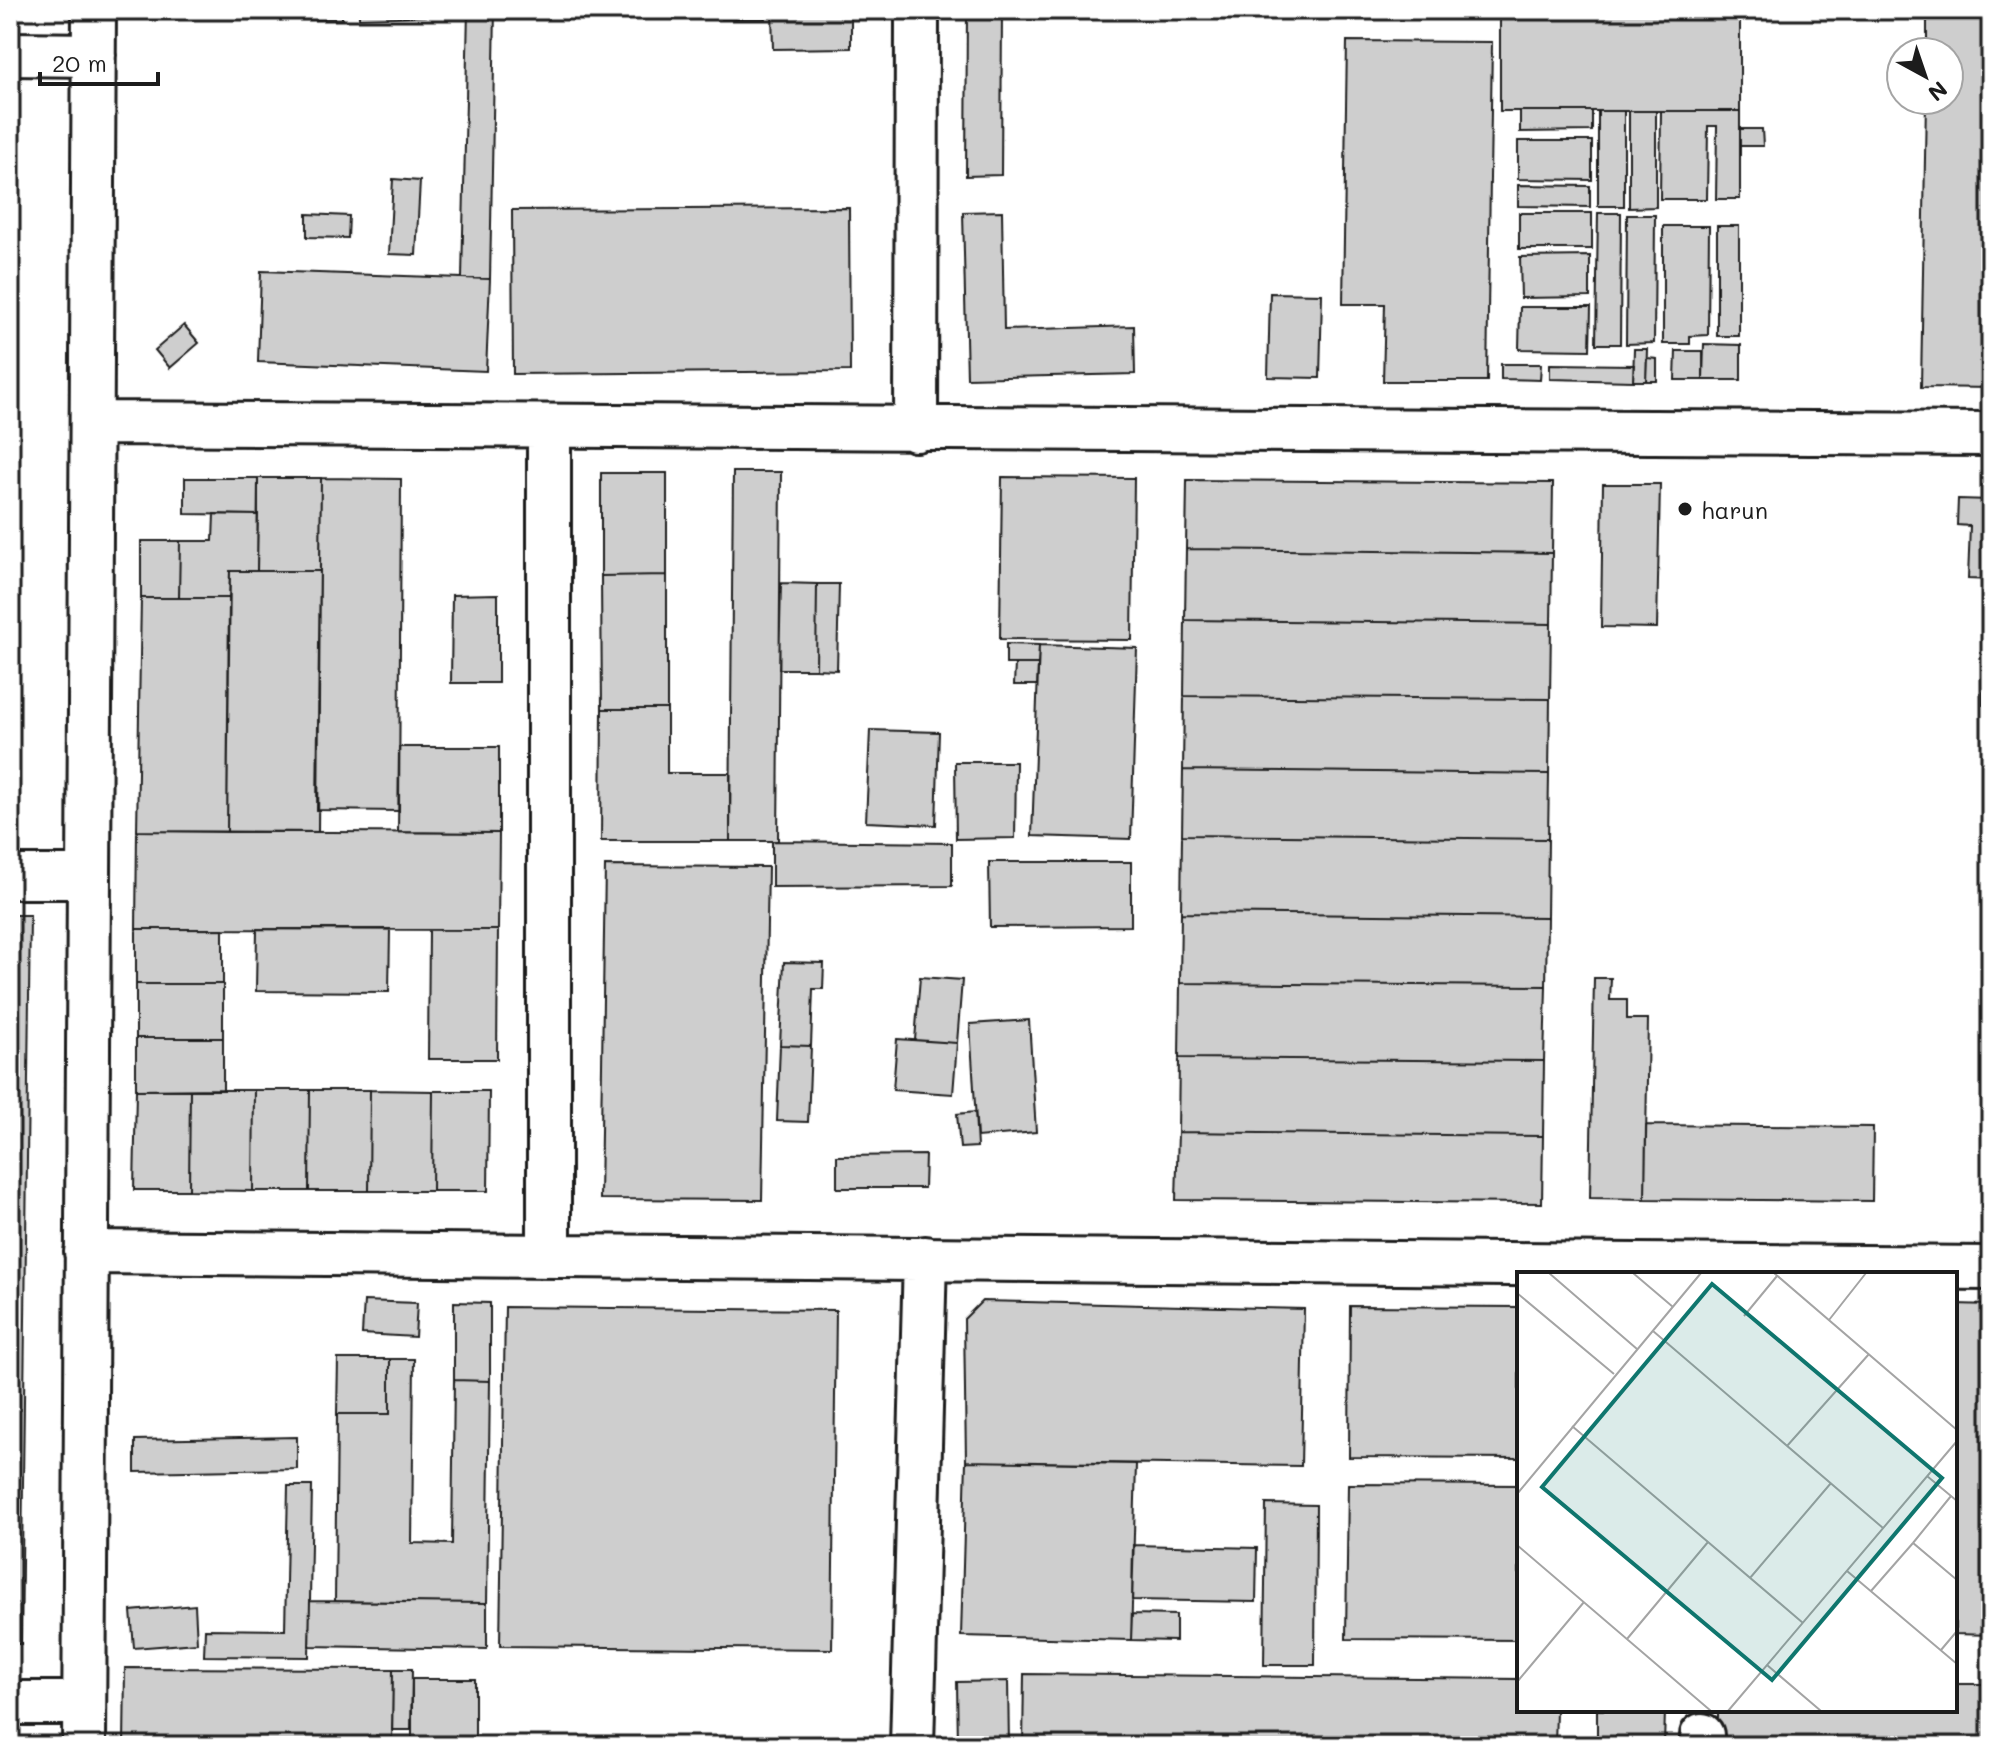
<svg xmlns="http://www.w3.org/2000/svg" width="2001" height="1756" font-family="Mali,sans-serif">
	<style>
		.building { fill: #cecece; stroke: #1c1c1c; stroke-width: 2 }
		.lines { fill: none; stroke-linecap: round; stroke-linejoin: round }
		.minor-casing { stroke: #1c1c1c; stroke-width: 48 }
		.minor { stroke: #fff; stroke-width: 42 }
		.poi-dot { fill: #1c1c1c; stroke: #fff; stroke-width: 3 }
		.labels { text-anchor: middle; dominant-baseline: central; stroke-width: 7; stroke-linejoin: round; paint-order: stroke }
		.poi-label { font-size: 24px; fill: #1c1c1c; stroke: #fff; text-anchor: start }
		.inset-road { fill: none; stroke: #a4a4a4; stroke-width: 2 }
		.view { fill: #0f766e; fill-opacity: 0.15; stroke: #0f766e; stroke-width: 4 }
		.inset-edge { fill: none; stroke: #1c1c1c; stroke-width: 4 }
	</style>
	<rect width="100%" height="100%" fill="#fff"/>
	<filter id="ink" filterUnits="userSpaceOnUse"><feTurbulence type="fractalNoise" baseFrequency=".0125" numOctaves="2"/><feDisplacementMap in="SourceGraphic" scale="16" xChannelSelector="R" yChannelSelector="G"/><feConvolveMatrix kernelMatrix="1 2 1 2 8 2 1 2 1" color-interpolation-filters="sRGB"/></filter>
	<g filter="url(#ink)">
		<path class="building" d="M271,10H342V19L271,20Z
			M359,10H430V16L359,18Z
			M468,10H495L490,279L462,278Z
			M722,10H765V19H721Z
			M772,10H851V48L773,49Z
			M967,10H1002L1001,175L966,176Z
			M1500,10H1740V111H1500Z
			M1927,10H1991V388L1921,387L1926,100H1949V52H1927Z
			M1347,41L1492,42L1487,381H1383L1385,304H1343Z
			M1520,111H1592V131L1520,132Z
			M1598,111H1624V206H1598Z
			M1629,111H1656V207L1629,208Z
			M1661,111H1740V199H1716L1717,126H1708L1707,199H1660Z
			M1740,129H1762L1763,146H1740Z
			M1518,141H1592V180L1518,179Z
			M393,179L420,181L416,255L389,254Z
			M1518,185L1590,186V207L1518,206Z
			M849,208L850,371L513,374L512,210Z
			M1002,211L1004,330L1134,326L1135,374L967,378L963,212Z
			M1519,213H1592V249H1519Z
			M1598,213H1621L1620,344H1596Z
			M307,214L349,216L348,238L307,237Z
			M1627,215H1655L1654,343L1626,344Z
			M1663,226H1709L1708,335L1690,336V344H1663Z
			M1717,226H1739V336H1717Z
			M1590,256V297L1521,298L1520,257Z
			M261,271L490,279L486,371L258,362Z
			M1270,293L1322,294L1320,378L1268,377Z
			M1520,307H1591L1590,350L1519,349Z
			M184,325L199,343L170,368L155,350Z
			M1704,344L1741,345V380H1703Z
			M1634,349H1647L1646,381H1633Z
			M1676,351H1703V380H1675Z
			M1647,358L1657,359V381H1646Z
			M1501,364H1541L1540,380L1501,379Z
			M1550,364L1634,365L1633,381L1550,379Z
			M733,472H781L778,841H730Z
			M601,473H667V575L601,576Z
			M1002,477L1134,478L1132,640L1000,639Z
			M185,478H258V515L185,514Z
			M258,478H321L320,571H257Z
			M321,478L401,479L399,811L317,810Z
			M1187,480L1553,483L1552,553L1186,549Z
			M1603,484H1660L1657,628L1601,627Z
			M1958,499L1991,500V580L1968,579L1970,526L1957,525Z
			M214,514L258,515L257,571H230L229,598H179L180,541H213Z
			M141,541H180L179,598H141Z
			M1186,549L1552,553L1551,624L1185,620Z
			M230,571H320L318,832H227Z
			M667,575V709H602L601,576Z
			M781,583L817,584L816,669H779Z
			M817,584H839L837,670L816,669Z
			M498,594V683H451L452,595Z
			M141,598H229L227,832L137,831Z
			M1185,620L1551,624L1550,699L1184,696Z
			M1006,644L1039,645L1038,664H1006Z
			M1039,645L1137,648L1131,839L1032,836Z
			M10,662H15L12,815H10Z
			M1015,664H1038L1037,685H1014Z
			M1983,678H1991V705H1983Z
			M1184,696L1550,699L1549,774L1183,770Z
			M602,709H667V773H730V841H601Z
			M870,730L939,732L936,825L866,822Z
			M399,747H499V833L398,832Z
			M955,762H1016L1015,838L956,839Z
			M1183,770L1549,774L1548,839L1182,835Z
			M137,831L499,833L498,930L136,929Z
			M1182,835L1548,839L1547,917L1181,913Z
			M772,841L952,843V886L772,887Z
			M989,862H1131V926L990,927Z
			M605,866L768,867L762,1200L600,1199Z
			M1181,913L1547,917L1546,986L1180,983Z
			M10,915H30L21,1644H10Z
			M136,929H223V984H136Z
			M257,929H390L389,992L256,991Z
			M429,930H498L497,1059H428Z
			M784,962L824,963L823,989H813L811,1046L780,1045Z
			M920,977L962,980L957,1043L915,1040Z
			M1594,978H1611L1610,1000H1627V1019H1648L1645,1199L1590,1198Z
			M1180,983L1546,986L1544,1061L1179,1058Z
			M136,984H223V1038H136Z
			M1029,1020L1036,1132L977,1137L970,1024Z
			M136,1038H223V1089L136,1090Z
			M897,1039L957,1043L953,1094L893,1090Z
			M780,1045L811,1046L808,1122L777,1121Z
			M1179,1058L1544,1061L1543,1136L1178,1132Z
			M136,1090H190L189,1190H134Z
			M190,1090H254L253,1191L189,1190Z
			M254,1090H310L309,1191H253Z
			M310,1090H370L369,1191H309Z
			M370,1090L433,1091L432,1191H369Z
			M433,1091H489L488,1191H432Z
			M975,1112L977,1147L960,1148L957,1114Z
			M1646,1125L1873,1127L1872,1201L1645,1199Z
			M1178,1132L1543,1136L1542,1203L1176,1200Z
			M925,1155L924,1188H837V1156Z
			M364,1301L417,1303L415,1337L362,1334Z
			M982,1301L1304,1309L1301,1466L966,1461L964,1319Z
			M454,1302L490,1303V1381L454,1380Z
			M1955,1304L1991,1305V1635L1955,1634Z
			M1350,1306L1519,1307V1458L1349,1457Z
			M505,1307L836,1310L832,1649L500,1646Z
			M338,1359H390V1414H337Z
			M390,1359H414L412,1543L452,1544L454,1380L490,1381L487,1603L335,1601L337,1414H390Z
			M297,1437V1469L135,1472V1440Z
			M966,1461L1136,1464L1131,1640L961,1636Z
			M1348,1484L1519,1485V1640L1346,1639Z
			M288,1486H312L309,1657L204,1656L205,1629L285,1630Z
			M1266,1504L1316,1505L1315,1665H1264Z
			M1133,1545L1257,1548L1256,1602L1132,1600Z
			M310,1601L487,1603V1649L309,1646Z
			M195,1605L197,1643L134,1648L131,1611Z
			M1132,1614L1176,1615V1641L1131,1640Z
			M125,1668L393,1669L392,1746H124Z
			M393,1669H412L411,1730H392Z
			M1024,1674L1519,1679V1710H1556L1555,1746H1023Z
			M412,1679H475V1746H412Z
			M1008,1681L1009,1746H958L957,1682Z
			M1955,1684H1991V1746H1718V1710H1955Z
			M1597,1710H1665L1664,1746H1597Z"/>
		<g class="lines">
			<g class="minor-casing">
				<path id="minor" d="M10,54L94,55
					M92,423L1991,434
					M916,430L917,10
					M10,877H89
					M86,1252L1991,1268
					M549,1255V427
					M10,1703H84
					M1702,1735V1746
					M84,1746L94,10
					M912,1746L925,1258"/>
			</g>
			<use href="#minor" class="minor"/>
		</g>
	</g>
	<circle class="poi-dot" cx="1685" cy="509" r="8"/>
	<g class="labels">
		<g class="poi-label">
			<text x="1701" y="509">harun</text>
		</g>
	</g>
	<g transform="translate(1517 1272)">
		<rect width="440" height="440" fill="#fff"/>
		<path class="inset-road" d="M32,1L120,77M116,1L156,35M257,1L440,158M0,21L97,102M227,44L260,4M312,48L349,1M136,59L366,256M55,154L286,351M270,174L352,82M410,204L440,229M0,222L184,1M396,271L434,224M0,273L194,439M330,299L440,392M233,306L314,211M354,319L396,271L440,308M110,367L191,270M424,378L440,359M250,393L304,439M0,410L67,330M211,439L440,169"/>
		<path class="view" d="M195,12L425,206L255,408L25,215Z"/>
		<rect width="440" height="440" class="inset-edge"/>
	</g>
	<rect width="2001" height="1756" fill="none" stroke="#fff" stroke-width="40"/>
	<rect x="20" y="20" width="1961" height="1716" fill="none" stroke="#1c1c1c" stroke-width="3" filter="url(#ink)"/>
	<g transform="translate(1925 76) rotate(140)"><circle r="38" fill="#ffffff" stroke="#a4a4a4" stroke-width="2"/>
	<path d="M0-6L14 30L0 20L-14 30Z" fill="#1c1c1c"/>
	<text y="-12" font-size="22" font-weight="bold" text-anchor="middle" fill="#1c1c1c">N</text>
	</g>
	<path d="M40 72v12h118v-12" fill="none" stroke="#1c1c1c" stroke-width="4"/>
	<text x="52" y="72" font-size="24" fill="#1c1c1c" stroke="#ffffff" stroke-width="6" paint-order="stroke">20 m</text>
</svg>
